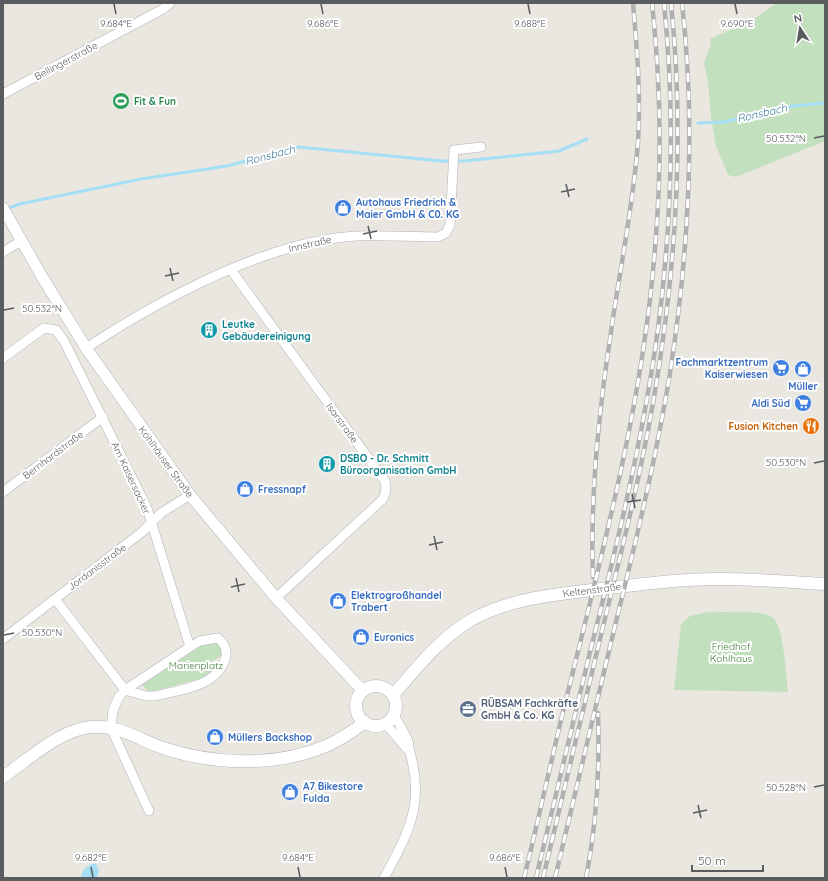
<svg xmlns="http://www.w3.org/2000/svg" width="828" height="881" font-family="Quicksand,sans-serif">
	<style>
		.green { fill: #c3e0be }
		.water { fill: #a4dff6 }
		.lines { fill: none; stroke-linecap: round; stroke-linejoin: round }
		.stream { stroke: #a4dff6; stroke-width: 3 }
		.minor-casing { stroke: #b1b3b7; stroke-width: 10 }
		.tertiary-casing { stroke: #b1b3b7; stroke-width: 12 }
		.secondary-casing { stroke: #b0b4b6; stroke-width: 13 }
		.minor { stroke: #fff; stroke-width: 9 }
		.tertiary { stroke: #fff; stroke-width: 11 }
		.secondary { stroke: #fff; stroke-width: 12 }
		.rail-casing { stroke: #afb0b0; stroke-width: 4.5 }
		.rail { stroke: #fff; stroke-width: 3; stroke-dasharray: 9; stroke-linecap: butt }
		.ticks { fill: none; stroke: #595d5f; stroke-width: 1.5 }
		.labels { text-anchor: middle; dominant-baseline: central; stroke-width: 4; stroke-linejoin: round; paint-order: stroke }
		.street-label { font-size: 10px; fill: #595d5f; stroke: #fff }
		.leisure-label { font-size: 10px; font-weight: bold; fill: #27864d; stroke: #fff; text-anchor: start }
		.shop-label { font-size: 10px; font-weight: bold; fill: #366cbe; stroke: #fff; text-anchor: start }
		.culture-label { font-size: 10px; font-weight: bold; fill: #0d838f; stroke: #fff; text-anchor: start }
		.food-label { font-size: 10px; font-weight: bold; fill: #c56008; stroke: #fff; text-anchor: end }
		.park-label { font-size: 10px; fill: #427c3b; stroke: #fff }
		.service-label { font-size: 10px; font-weight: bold; fill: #4e5e75; stroke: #fff; text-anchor: start }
		.water-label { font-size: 11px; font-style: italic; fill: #417d9d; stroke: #fff }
		.ticks-label { font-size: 10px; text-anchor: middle; fill: #595d5f; stroke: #fff; stroke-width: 4; stroke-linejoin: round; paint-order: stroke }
	</style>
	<rect width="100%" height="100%" fill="#eae6e0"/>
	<path class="green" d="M777,3H825V141L736,177L728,175L716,146L711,117L708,82L704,63L711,44L710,39L754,19Z
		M708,612C725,613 758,609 772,617C784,624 786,677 788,692L674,690L681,624L690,616Z
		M215,640L222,650L221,656L212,661L217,669L205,678L149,692L142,685L205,643Z"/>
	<path class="water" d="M92,864H96L99,871L97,877L82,878L81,876L84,869Z"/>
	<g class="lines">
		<path class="stream" d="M698,123L724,122L793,106L825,103
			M6,209L20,204L141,179L227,166L299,147L441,161H464L559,151L587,139"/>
		<g class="minor-casing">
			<path id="minor" d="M3,94L163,9L170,3
				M3,252L21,241
				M231,270L385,481C387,488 386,494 382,500L276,598
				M86,348C154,303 249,252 329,239C365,233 402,237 438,237L446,233L450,225L454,150L481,147
				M3,358L44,328L56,330L64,341L147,508L190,647
				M3,492L103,417
				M55,599L125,690
				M3,639L142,532L161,513L190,495
				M125,690L146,696H154C180,690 219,687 226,656C227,649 223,642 218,638L200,641L190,647L125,690L119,697L113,710L111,728L149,811
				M385,723L408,750
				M384,878C408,834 425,804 410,753C409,750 409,745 408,741C404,732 398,723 394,714"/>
		</g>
		<g class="tertiary-casing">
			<path id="tertiary" d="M3,208L41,275L86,348L190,495L276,598L363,691"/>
		</g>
		<g class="secondary-casing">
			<path id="secondary" d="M356 706a20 20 0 1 1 40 0a20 20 0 1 1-40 0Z
				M393,695C417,668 439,639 471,620C509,599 551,595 593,590C635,585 677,579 719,579C755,579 790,582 825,584
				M3,777C29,759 59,730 91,727C117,724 140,740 163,748C214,765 276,767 326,746C340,740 353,731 365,722"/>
		</g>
		<use href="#minor" class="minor"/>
		<use href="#tertiary" class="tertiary"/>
		<use href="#secondary" class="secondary"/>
		<g class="rail-casing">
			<path id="rail" d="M593,577C590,497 598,418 610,339C619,273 633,208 638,142C641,95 637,49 633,3
				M524,878C538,822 550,765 564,708C601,557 643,404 655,248C662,167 661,85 652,3
				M536,878C554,803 572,727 590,652C617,545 643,438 658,329C672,222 675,110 664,3
				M543,878C562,798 581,719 600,639C619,561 639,483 653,403C676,272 685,137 671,3
				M555,878C575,795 594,713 614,630C635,545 656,459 670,373C689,251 696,126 682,3
				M586,878C597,822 600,770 598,713"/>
		</g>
		<use href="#rail" class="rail"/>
	</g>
	<path class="ticks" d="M114,4L116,14M321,4L323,14M528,4L530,14M735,4L737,14M814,138L824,136M566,184L569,197M561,192L575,189M368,226L371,239M363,234L377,231M170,268L173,281M165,276L179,273M4,310L14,308M814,463L824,461M632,494L635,508M627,502L641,500M434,536L437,550M429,545L443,542M236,578L239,592M231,587L245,584M4,635L14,633M814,787L824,785M698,805L701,818M693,813L707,810M91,867L93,877M298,867L300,877M505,867L507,877"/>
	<defs>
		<g id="stadium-disc" transform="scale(0.9)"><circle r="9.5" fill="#2e9e5b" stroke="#fff"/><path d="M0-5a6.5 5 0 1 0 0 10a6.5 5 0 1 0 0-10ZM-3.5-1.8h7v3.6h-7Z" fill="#fff"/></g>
		<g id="shop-disc" transform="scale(0.9)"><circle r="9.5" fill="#3f7fe0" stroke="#fff"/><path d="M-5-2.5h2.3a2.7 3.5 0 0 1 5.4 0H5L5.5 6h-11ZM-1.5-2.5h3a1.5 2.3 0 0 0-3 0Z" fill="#fff"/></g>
		<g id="building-disc" transform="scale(0.9)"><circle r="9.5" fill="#0f9aa8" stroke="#fff"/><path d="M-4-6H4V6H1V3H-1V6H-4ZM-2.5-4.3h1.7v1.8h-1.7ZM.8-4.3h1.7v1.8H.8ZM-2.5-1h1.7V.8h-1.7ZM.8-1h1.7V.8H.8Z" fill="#fff"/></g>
		<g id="supermarket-disc" transform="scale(0.9)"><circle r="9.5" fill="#3f7fe0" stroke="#fff"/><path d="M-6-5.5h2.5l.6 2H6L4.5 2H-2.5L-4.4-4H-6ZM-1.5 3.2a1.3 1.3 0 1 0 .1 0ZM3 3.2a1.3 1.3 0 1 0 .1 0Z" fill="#fff"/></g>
		<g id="restaurant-disc" transform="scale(0.9)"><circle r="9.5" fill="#e8710a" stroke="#fff"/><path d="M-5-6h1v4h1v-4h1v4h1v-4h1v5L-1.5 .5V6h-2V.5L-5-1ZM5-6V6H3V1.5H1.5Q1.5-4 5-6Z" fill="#fff"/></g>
		<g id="office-disc" transform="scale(0.9)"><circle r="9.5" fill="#5c6f8a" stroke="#fff"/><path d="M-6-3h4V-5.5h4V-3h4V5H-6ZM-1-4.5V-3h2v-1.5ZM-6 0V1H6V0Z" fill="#fff"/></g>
	</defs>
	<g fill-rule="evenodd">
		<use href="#stadium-disc" x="121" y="101"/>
		<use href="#shop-disc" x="343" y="208"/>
		<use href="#building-disc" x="209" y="330"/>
		<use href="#supermarket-disc" x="781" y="368"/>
		<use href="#shop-disc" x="803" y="369"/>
		<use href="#supermarket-disc" x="803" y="403"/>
		<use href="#restaurant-disc" x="811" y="426"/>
		<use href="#building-disc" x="327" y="464"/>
		<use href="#shop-disc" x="245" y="489"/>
		<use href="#shop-disc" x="338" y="601"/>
		<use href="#shop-disc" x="361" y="637"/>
		<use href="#office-disc" x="468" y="709"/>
		<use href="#shop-disc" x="215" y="737"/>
		<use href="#shop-disc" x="290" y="792"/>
	</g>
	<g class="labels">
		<g class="street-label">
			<text transform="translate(66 61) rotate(-28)">Bellingerstraße</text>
			<text transform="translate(310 244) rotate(-13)">Innstraße</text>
			<text transform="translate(342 423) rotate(54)">Isarstraße</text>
			<text transform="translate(53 455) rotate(-37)">Bernhardstraße</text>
			<text transform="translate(166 462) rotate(54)">Kohlhäuser Straße</text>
			<text transform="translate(131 478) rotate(65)">Am Kaisersacker</text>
			<text transform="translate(97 567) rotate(-37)">Jordanisstraße</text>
			<text transform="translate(592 590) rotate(-7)">Keltenstraße</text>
		</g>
		<g class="leisure-label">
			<text x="134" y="101">Fit &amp; Fun</text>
		</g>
		<g class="shop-label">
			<text x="356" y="202">Autohaus Friedrich &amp;<tspan x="356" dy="12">Maier GmbH &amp; C0. KG</tspan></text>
			<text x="768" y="362" text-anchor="end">Fachmarktzentrum<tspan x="768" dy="12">Kaiserwiesen</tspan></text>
			<text x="803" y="386" text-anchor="middle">Müller</text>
			<text x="790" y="403" text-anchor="end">Aldi Süd</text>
			<text x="258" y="489">Fressnapf</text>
			<text x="351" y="595">Elektrogroßhandel<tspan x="351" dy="12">Trabert</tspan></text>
			<text x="374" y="637">Euronics</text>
			<text x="228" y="737">Müllers Backshop</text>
			<text x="303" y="786">A7 Bikestore<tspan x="303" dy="12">Fulda</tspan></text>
		</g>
		<g class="culture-label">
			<text x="222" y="324">Leutke<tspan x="222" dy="12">Gebäudereinigung</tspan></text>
			<text x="340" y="458">DSBO - Dr. Schmitt<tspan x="340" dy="12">Büroorganisation GmbH</tspan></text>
		</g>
		<g class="food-label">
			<text x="798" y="426">Fusion Kitchen</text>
		</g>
		<g class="park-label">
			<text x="731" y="646">Friedhof<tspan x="731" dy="12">Kohlhaus</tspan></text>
			<text x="196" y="665">Marienplatz</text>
		</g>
		<g class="service-label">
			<text x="481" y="703">RÜBSAM Fachkräfte<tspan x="481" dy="12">GmbH &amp; Co. KG</tspan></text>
		</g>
		<g class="water-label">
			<text transform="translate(762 113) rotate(-13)">Ronsbach</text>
			<text transform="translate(270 155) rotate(-15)">Ronsbach</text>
		</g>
	</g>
	<g class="ticks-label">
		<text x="116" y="27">9.684°E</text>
		<text x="323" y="27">9.686°E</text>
		<text x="530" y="27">9.688°E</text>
		<text x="737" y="27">9.690°E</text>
		<text x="786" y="142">50.532°N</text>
		<text x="42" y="312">50.532°N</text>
		<text x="786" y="466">50.530°N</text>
		<text x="42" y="636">50.530°N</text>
		<text x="786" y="791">50.528°N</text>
		<text x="91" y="861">9.682°E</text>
		<text x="298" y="861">9.684°E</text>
		<text x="505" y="861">9.686°E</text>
	</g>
	<rect width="828" height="881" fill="none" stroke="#595d5f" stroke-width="8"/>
	<g transform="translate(800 28) rotate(348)" stroke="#ffffff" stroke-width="3" paint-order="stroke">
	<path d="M0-3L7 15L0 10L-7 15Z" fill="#595d5f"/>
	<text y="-6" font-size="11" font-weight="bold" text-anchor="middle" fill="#595d5f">N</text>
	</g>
	<path d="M692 865v6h71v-6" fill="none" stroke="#595d5f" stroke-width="2"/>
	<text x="698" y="865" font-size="12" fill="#595d5f" stroke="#ffffff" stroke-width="3" paint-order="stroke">50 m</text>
</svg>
